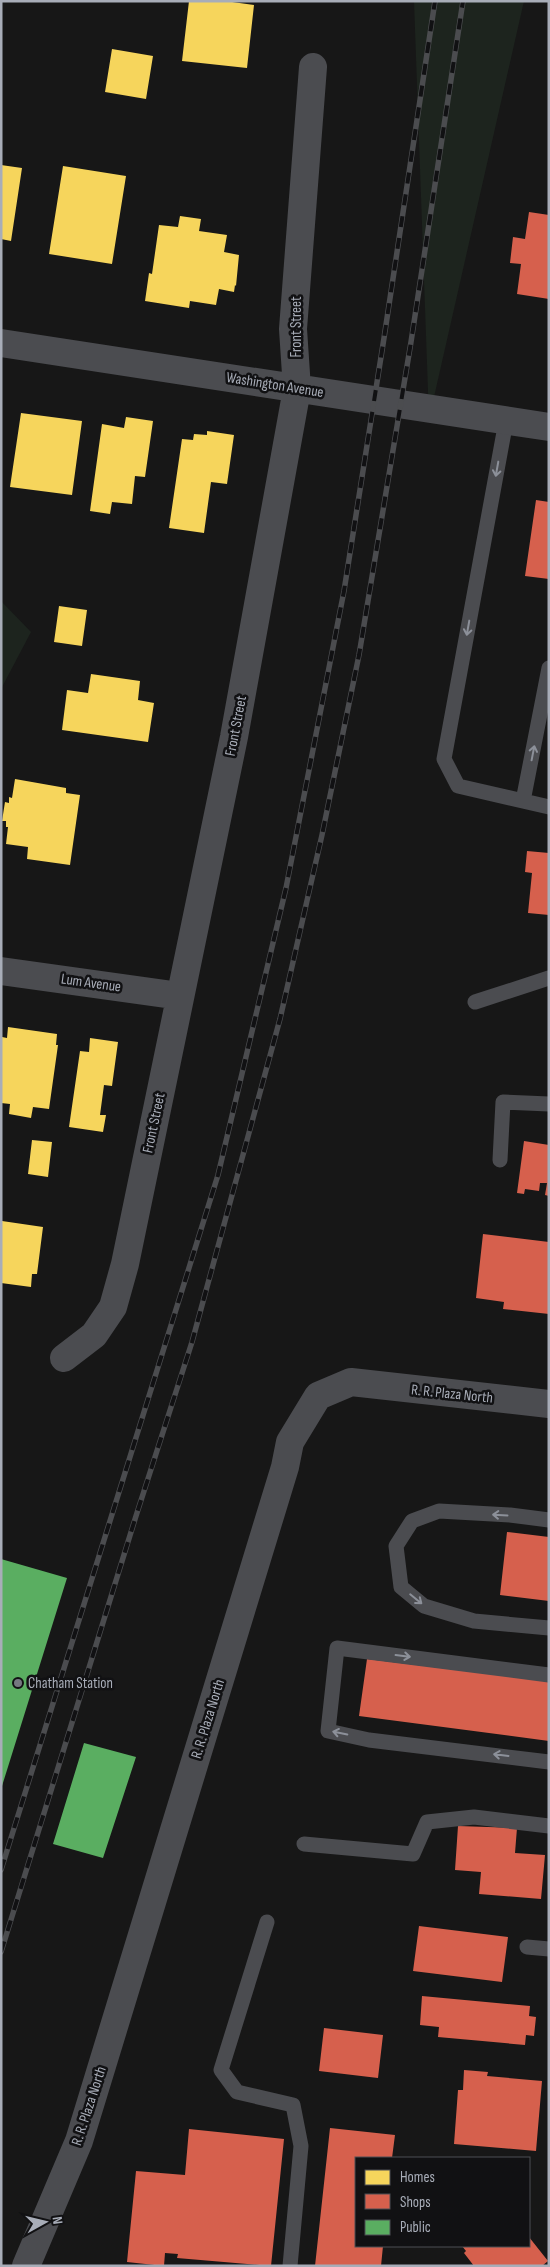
<svg xmlns="http://www.w3.org/2000/svg" width="550" height="2267" font-family="'Sofia Sans Condensed',sans-serif">
	<style>
		.green { fill: #1d241e }
		.homes { fill: #f6d55c }
		.shops { fill: #d6604d }
		.public { fill: #5aae61 }
		.lines { fill: none; stroke-linecap: round; stroke-linejoin: round }
		.lane { stroke: #4b4c50; stroke-width: 15 }
		.street { stroke: #4b4c50; stroke-width: 28 }
		.rail-casing { stroke: #4b4c4f; stroke-width: 5.5 }
		.rail { stroke: #111113; stroke-width: 4; stroke-dasharray: 11; stroke-linecap: butt }
		.oneway { stroke: #8c9099 }
		.poi-dot { fill: #757880; stroke: #111113; stroke-width: 2 }
		.labels { text-anchor: middle; dominant-baseline: central; stroke-width: 5; stroke-linejoin: round; paint-order: stroke }
		.street-label { font-size: 15px; fill: #a8adb8; stroke: #111113 }
		.poi-label { font-size: 15px; fill: #a8adb8; stroke: #111113; text-anchor: start }
	</style>
	<rect width="100%" height="100%" fill="#171717"/>
	<path class="green" d="M414,1H524L429,419Z
		M1,601L31,632L1,689Z"/>
	<path class="homes" d="M189,1H225L254,5L247,68L182,61Z
		M112,49L153,56L146,99L105,92Z
		M1,165L22,168L11,241L1,239Z
		M63,166L126,176L112,264L49,254Z
		M180,216L201,219L199,231L227,235L224,252L239,255L236,286L235,285L234,292L219,289L216,305L190,301L189,308L145,301L149,273L152,274L159,225L178,227Z
		M21,413L82,421L72,495L10,487Z
		M126,417L153,421L145,477L135,476L132,504L112,502L110,514L90,511L102,424L124,428Z
		M207,431L234,435L227,484L211,482L204,533L169,528L182,439L193,440L194,434L207,435Z
		M59,606L87,610L82,646L54,642Z
		M91,674L140,681L138,700L154,703L148,742L62,730L67,690L88,693Z
		M15,779L66,788V793L80,795L70,865L27,859L28,847L6,844L8,827H6V821H2L5,802L9,803V797L12,798Z
		M8,1027L57,1034L56,1045H58L49,1109L33,1107L31,1118L9,1114L10,1104L1,1103V1039L2,1037L7,1038Z
		M90,1038L118,1042L112,1086L104,1085L100,1115H106L103,1132L69,1127L80,1051L89,1052Z
		M32,1140L52,1142L48,1177L28,1174Z
		M2,1221L43,1227L37,1274H32L31,1287L1,1283Z"/>
	<path class="shops" d="M529,212L549,215V299L517,294L521,264L510,263L513,237L525,239Z
		M536,500L549,502V579L525,576Z
		M527,851L549,853V915L528,913L532,873L525,872Z
		M524,1141L549,1145V1196L545,1195L547,1183H540L539,1191L525,1189L524,1194L517,1193Z
		M483,1234L549,1242V1314L503,1309L504,1302L476,1298Z
		M507,1532L549,1537V1601L500,1595Z
		M367,1659L549,1681V1741L359,1716Z
		M458,1826L517,1828L515,1853L545,1855L541,1899L479,1894L481,1872L455,1870Z
		M419,1926L508,1937L502,1982L413,1971Z
		M422,1996L530,2006L529,2016L536,2017L534,2036L526,2035L525,2045L438,2037L439,2027L420,2025Z
		M324,2028L383,2035L378,2078L319,2071Z
		M464,2070L488,2072L487,2076L542,2081L536,2151L454,2144L458,2090H463Z
		M330,2128L395,2135L392,2158H356V2246H383L381,2266H315Z
		M189,2129L284,2139L271,2266L177,2258L178,2254L165,2253L164,2266L127,2262L136,2171L185,2175Z
		M529,2237L548,2261L542,2266H474L464,2253L466,2251L462,2246H529Z"/>
	<path class="public" d="M1,1559L67,1578L2,1786H1Z
		M84,1743L136,1757L103,1858L53,1844Z"/>
	<g class="lines">
		<path class="lane" d="M506,421L444,759L458,786L549,807
			M523,801L549,668
			M475,1002L549,978
			M500,1160L503,1102L549,1104
			M549,1520L510,1515L439,1511L412,1521L396,1546L401,1587L424,1606L474,1621L549,1628
			M549,1675L337,1648L328,1731L369,1740L549,1762
			M304,1844L413,1854L427,1822L474,1817L549,1826
			M267,1922L221,2070L237,2092L293,2105L301,2146L290,2266
			M527,1947L549,1949"/>
		<path class="street" d="M1,343L549,427
			M1,971L180,996
			M64,1358L94,1335L113,1307L125,1264L234,737L297,389L293,329L313,67
			M26,2266L79,2141L285,1467L290,1442L318,1396L351,1382L549,1404"/>
		<g class="rail-casing">
			<path id="rail" d="M1,1870L218,1175L286,888L344,591L384,338L435,1
				M1,1952L136,1516L192,1342L280,1019L322,835L359,655L411,342L463,1"/>
		</g>
		<use href="#rail" class="rail"/>
	</g>
	<defs><path id="oneway-shaft" d="M-6 0H5M1.5-3L5.5 0L1.5 3" fill="none" stroke-width="1.6" stroke-linecap="round" stroke-linejoin="round" transform="scale(1.25)"/></defs>
	<g class="oneway">
		<use href="#oneway-shaft" transform="translate(497 469) rotate(100)"/>
		<use href="#oneway-shaft" transform="translate(468 628) rotate(100)"/>
		<use href="#oneway-shaft" transform="translate(533 753) rotate(-79)"/>
		<use href="#oneway-shaft" transform="translate(500 1515) rotate(-177)"/>
		<use href="#oneway-shaft" transform="translate(416 1599) rotate(39)"/>
		<use href="#oneway-shaft" transform="translate(403 1656) rotate(7)"/>
		<use href="#oneway-shaft" transform="translate(340 1733) rotate(-168)"/>
		<use href="#oneway-shaft" transform="translate(501 1755) rotate(-173)"/>
	</g>
	<circle class="poi-dot" cx="18" cy="1683" r="5"/>
	<g class="labels">
		<g class="street-label">
			<text transform="translate(296 327) rotate(-90)">Front Street</text>
			<text transform="translate(275 385) rotate(9)">Washington Avenue</text>
			<text transform="translate(236 726) rotate(-79)">Front Street</text>
			<text transform="translate(91 983) rotate(8)">Lum Avenue</text>
			<text transform="translate(154 1123) rotate(-78)">Front Street</text>
			<text transform="translate(452 1394) rotate(6)">R. R. Plaza North</text>
			<text transform="translate(208 1719) rotate(-73)">R. R. Plaza North</text>
			<text transform="translate(89 2106) rotate(-72)">R. R. Plaza North</text>
		</g>
		<g class="poi-label">
			<text x="28" y="1683">Chatham Station</text>
		</g>
	</g>
	<rect width="550" height="2267" fill="none" stroke="#a8adb8" stroke-width="5"/>
	<rect x="355" y="2157" width="175" height="90" fill="#111113" stroke="#4d4f55"/>
	<rect x="365" y="2170" width="25" height="15" fill="#f6d55c" stroke="#4d4f55"/>
	<text x="400" y="2182" font-size="15" fill="#a8adb8">Homes</text>
	<rect x="365" y="2194" width="25" height="15" fill="#d6604d" stroke="#4d4f55"/>
	<text x="400" y="2207" font-size="15" fill="#a8adb8">Shops</text>
	<rect x="365" y="2220" width="25" height="15" fill="#5aae61" stroke="#4d4f55"/>
	<text x="400" y="2232" font-size="15" fill="#a8adb8">Public</text>
	<g transform="translate(45 2222) rotate(82)" stroke="#111113" stroke-width="4" paint-order="stroke">
	<path d="M0-4L9 19L0 12L-9 19Z" fill="#a8adb8"/>
	<text y="-8" font-size="14" font-weight="bold" text-anchor="middle" fill="#a8adb8">N</text>
	</g>
</svg>
